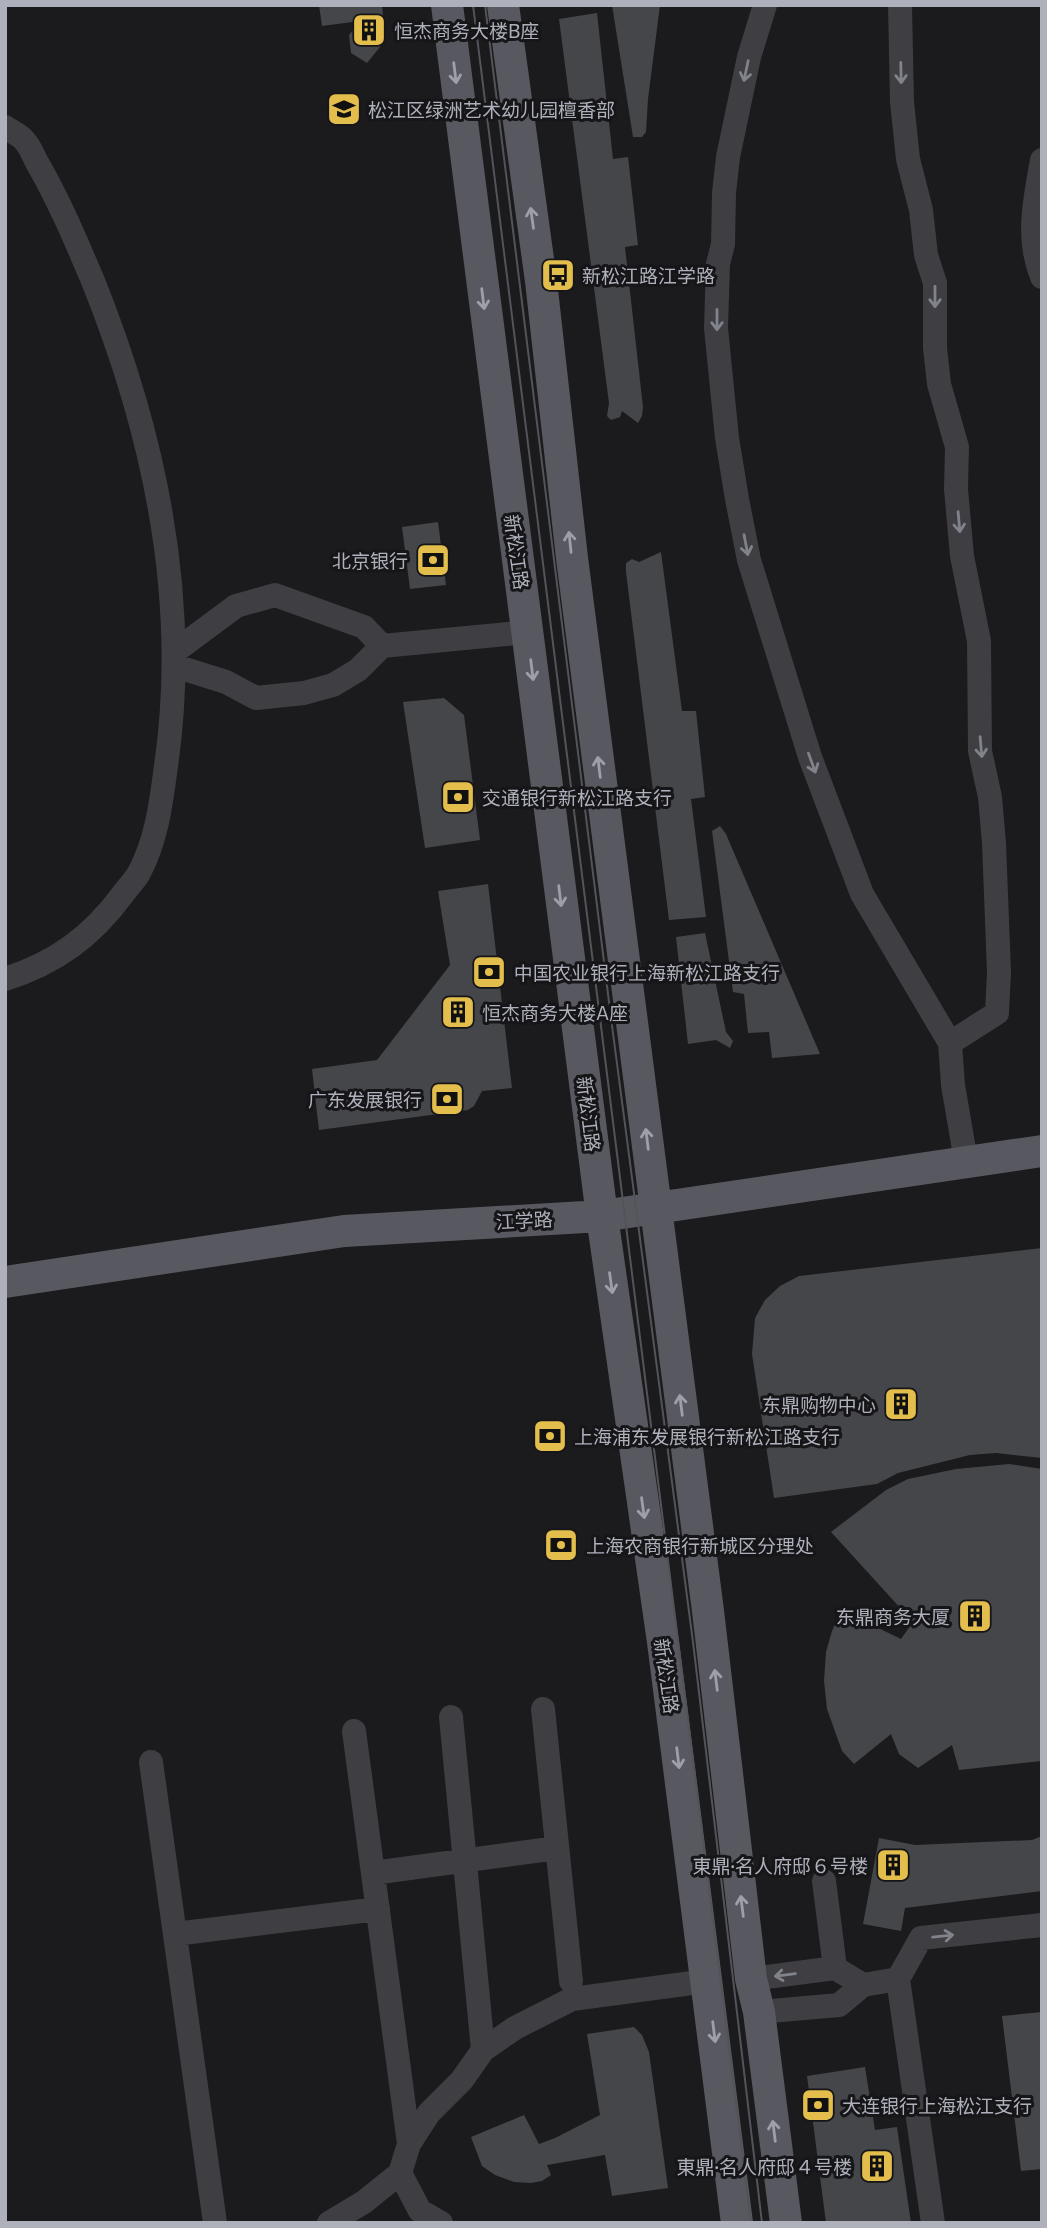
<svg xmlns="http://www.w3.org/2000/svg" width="1047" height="2228" font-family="Commissioner,'Noto Sans SC',sans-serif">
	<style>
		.building { fill: #454649 }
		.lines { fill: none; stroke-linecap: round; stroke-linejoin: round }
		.minor { stroke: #3e3e43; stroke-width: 24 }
		.major { stroke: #585960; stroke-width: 32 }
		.tram { stroke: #53545a; stroke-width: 2 }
		.oneway { stroke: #81838b }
		.oneway2 { stroke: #9d9fa9 }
		.labels { text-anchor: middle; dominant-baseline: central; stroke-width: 6; stroke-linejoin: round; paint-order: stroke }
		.poi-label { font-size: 19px; fill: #aeb1bb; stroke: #161518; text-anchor: start }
		.street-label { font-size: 19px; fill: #aeb1bb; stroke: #161518 }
	</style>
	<rect width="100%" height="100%" fill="#1b1a1c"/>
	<path class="building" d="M319,5H382L385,34L380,47L367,63L351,53L349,35L360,21L322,26Z
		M612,5H660L648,99L646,132L642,137H633Z
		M597,13L613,159L628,157L638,245L625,247L643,407L642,416L638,423L622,411L620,417L611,420L607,416L609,403L559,19Z
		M438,522L446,585L410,589L402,527Z
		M661,552L682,711H696L705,797L691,799L706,917L669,920L626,572V563L632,559L639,562Z
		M444,698L464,715L480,840L425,848L403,702Z
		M720,826L726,834L820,1054L772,1058L769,1032L748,1033L744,994L733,992L712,831Z
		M488,884L512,1088L482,1091L474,1106L468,1110L319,1130L312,1069L377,1060L450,965L438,891Z
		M705,933L726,1032L733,1041L730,1048L716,1040L688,1044L676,937Z
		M1042,1248V1458L996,1453L970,1455L898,1473L877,1484L774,1498L752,1354L755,1318L765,1300L780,1286L799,1276Z
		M1009,1464L1042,1469V1761L959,1770L952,1745L918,1768L899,1754L891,1734L854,1764L842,1751L827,1709L824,1681L826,1652L832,1631L841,1610L901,1639L913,1622L831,1532L886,1490L908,1479L956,1469Z
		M1042,1836V1891L905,1908L901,1931L863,1924L879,1838L915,1845L1032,1840Z
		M1042,2012V2169L1021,2171L1002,2016Z
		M634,2027L642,2035L649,2052L668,2188L612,2196L605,2155L547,2165L551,2175L542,2181L531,2183L514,2182L495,2175L482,2166L471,2137L524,2115L539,2144L555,2138L600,2115L587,2034Z
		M865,2067L875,2130L897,2127L911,2223H826L807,2076Z"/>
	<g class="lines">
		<path class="minor" d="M765,5L749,57L728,157L724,193L723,244L718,264L716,328L727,438L737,499L749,560L810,757L862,894L950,1043L953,1085L966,1161
			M900,5L902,102L908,159L921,210L926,255L935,283V348L939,384L957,447L956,489L962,556L979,641L980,751L990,797L994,843L999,972L997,1013L950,1043
			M5,127C11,131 18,134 23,139C30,145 34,158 39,166C60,203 76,241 93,281C155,435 190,600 166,766C161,803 157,839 139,873C135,880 128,887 123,894C92,936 56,963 5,979
			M1042,160C1035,200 1026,238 1042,277
			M174,652L236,606L275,595L364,627L382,646L528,632
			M175,666L226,682L256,698L304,693L333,685L358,670L382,646
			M543,1709L571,1981
			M451,1717L483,2050
			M354,1731L409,2144
			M151,1762L215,2223
			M373,1873L557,1848
			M824,1881L835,1968
			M175,1934L378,1909
			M751,1979L835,1968L863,1985
			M759,2012L839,2005L863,1985L898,1979
			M400,2173L420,2211L441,2223
			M329,2223L364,2202L400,2173L409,2144L429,2113L462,2080L483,2050L515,2028L572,1999L707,1981
			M933,2223L898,1979L921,1938L1042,1925"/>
		<path class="major" d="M447,5L602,1216L663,1642L737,2223
			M503,5L541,281L572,558L708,1611L751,1979L759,2012L786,2223
			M5,1282L344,1231L602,1216L1042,1151"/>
		<path class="tram" d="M473,5L751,2223
			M485,5L611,1018L693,1642L762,2223"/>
	</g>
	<defs><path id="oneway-shaft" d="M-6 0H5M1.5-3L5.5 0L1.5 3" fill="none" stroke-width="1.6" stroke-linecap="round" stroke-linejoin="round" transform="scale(1.75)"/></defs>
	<g class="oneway">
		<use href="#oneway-shaft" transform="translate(746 71) rotate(102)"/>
		<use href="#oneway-shaft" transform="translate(901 73) rotate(89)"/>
		<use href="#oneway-shaft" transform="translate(935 297) rotate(90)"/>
		<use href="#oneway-shaft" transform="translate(717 320) rotate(90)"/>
		<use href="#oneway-shaft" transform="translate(959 522) rotate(85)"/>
		<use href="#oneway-shaft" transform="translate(746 545) rotate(79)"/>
		<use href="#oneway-shaft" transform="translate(981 747) rotate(85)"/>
		<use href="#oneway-shaft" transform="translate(812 763) rotate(70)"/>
		<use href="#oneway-shaft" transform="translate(943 1936) rotate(-6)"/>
		<use href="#oneway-shaft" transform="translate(785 1975) rotate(173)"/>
	</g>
	<g class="oneway2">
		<use href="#oneway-shaft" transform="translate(455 73) rotate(83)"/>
		<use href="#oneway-shaft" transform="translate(532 218) rotate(-98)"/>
		<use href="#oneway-shaft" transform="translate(483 299) rotate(83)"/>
		<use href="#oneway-shaft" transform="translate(570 542) rotate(-96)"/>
		<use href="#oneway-shaft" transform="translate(532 670) rotate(83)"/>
		<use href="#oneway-shaft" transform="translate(599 767) rotate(-97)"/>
		<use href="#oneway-shaft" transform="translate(560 896) rotate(83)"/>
		<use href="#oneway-shaft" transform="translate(647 1139) rotate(-97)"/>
		<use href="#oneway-shaft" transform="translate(611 1283) rotate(82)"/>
		<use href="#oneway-shaft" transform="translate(681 1405) rotate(-97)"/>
		<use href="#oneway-shaft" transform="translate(643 1508) rotate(82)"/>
		<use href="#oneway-shaft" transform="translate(716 1680) rotate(-97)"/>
		<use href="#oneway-shaft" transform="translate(678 1758) rotate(83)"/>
		<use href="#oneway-shaft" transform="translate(742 1906) rotate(-97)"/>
		<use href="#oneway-shaft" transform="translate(714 2032) rotate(83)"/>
		<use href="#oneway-shaft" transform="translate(774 2131) rotate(-97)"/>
	</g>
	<defs>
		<g id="building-square" transform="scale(1.75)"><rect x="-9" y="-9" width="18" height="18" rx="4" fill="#e3be4c" stroke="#161518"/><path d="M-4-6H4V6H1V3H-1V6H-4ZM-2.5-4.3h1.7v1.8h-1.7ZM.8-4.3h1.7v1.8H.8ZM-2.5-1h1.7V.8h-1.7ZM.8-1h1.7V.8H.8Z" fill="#111"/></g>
		<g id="school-square" transform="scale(1.75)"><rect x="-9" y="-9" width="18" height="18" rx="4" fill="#e3be4c" stroke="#161518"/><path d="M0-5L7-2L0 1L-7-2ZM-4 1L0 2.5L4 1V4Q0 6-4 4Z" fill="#111"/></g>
		<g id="bus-square" transform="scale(1.75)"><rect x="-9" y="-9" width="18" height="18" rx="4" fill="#e3be4c" stroke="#161518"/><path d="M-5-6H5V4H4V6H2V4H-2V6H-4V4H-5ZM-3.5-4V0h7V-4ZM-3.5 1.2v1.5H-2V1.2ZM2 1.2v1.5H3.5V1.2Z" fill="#111"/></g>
		<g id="bank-square" transform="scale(1.75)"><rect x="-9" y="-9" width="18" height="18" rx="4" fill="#e3be4c" stroke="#161518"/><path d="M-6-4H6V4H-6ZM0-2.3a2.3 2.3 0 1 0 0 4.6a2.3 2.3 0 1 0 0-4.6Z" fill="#111"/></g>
	</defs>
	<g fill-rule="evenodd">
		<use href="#building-square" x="369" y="30"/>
		<use href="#school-square" x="344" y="109"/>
		<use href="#bus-square" x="558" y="275"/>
		<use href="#bank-square" x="433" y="560"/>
		<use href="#bank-square" x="458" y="797"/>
		<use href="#bank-square" x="489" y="972"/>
		<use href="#building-square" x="458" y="1012"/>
		<use href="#bank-square" x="447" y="1099"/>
		<use href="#building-square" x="901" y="1404"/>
		<use href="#bank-square" x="550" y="1436"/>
		<use href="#bank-square" x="561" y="1545"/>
		<use href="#building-square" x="975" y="1616"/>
		<use href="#building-square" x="893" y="1865"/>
		<use href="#bank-square" x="818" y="2105"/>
		<use href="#building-square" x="877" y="2166"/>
	</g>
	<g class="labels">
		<g class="poi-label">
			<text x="394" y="30">恒杰商务大楼B座</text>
			<text x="368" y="109">松江区绿洲艺术幼儿园檀香部</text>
			<text x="582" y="275">新松江路江学路</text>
			<text x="408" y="560" text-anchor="end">北京银行</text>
			<text x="482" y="797">交通银行新松江路支行</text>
			<text x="514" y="972">中国农业银行上海新松江路支行</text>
			<text x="482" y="1012">恒杰商务大楼A座</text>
			<text x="422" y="1099" text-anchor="end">广东发展银行</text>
			<text x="876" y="1404" text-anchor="end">东鼎购物中心</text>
			<text x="574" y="1436">上海浦东发展银行新松江路支行</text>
			<text x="586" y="1545">上海农商银行新城区分理处</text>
			<text x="950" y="1616" text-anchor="end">东鼎商务大厦</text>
			<text x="868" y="1865" text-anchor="end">東鼎·名人府邸６号楼</text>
			<text x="842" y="2105">大连银行上海松江支行</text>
			<text x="852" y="2166" text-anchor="end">東鼎·名人府邸４号楼</text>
		</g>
		<g class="street-label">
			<text transform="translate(517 552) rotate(82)">新松江路</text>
			<text transform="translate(589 1114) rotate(83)">新松江路</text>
			<text transform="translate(524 1220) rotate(-3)">江学路</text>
			<text transform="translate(667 1676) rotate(82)">新松江路</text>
		</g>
	</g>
	<rect width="1047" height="2228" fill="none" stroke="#aeb1bb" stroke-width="14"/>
</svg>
